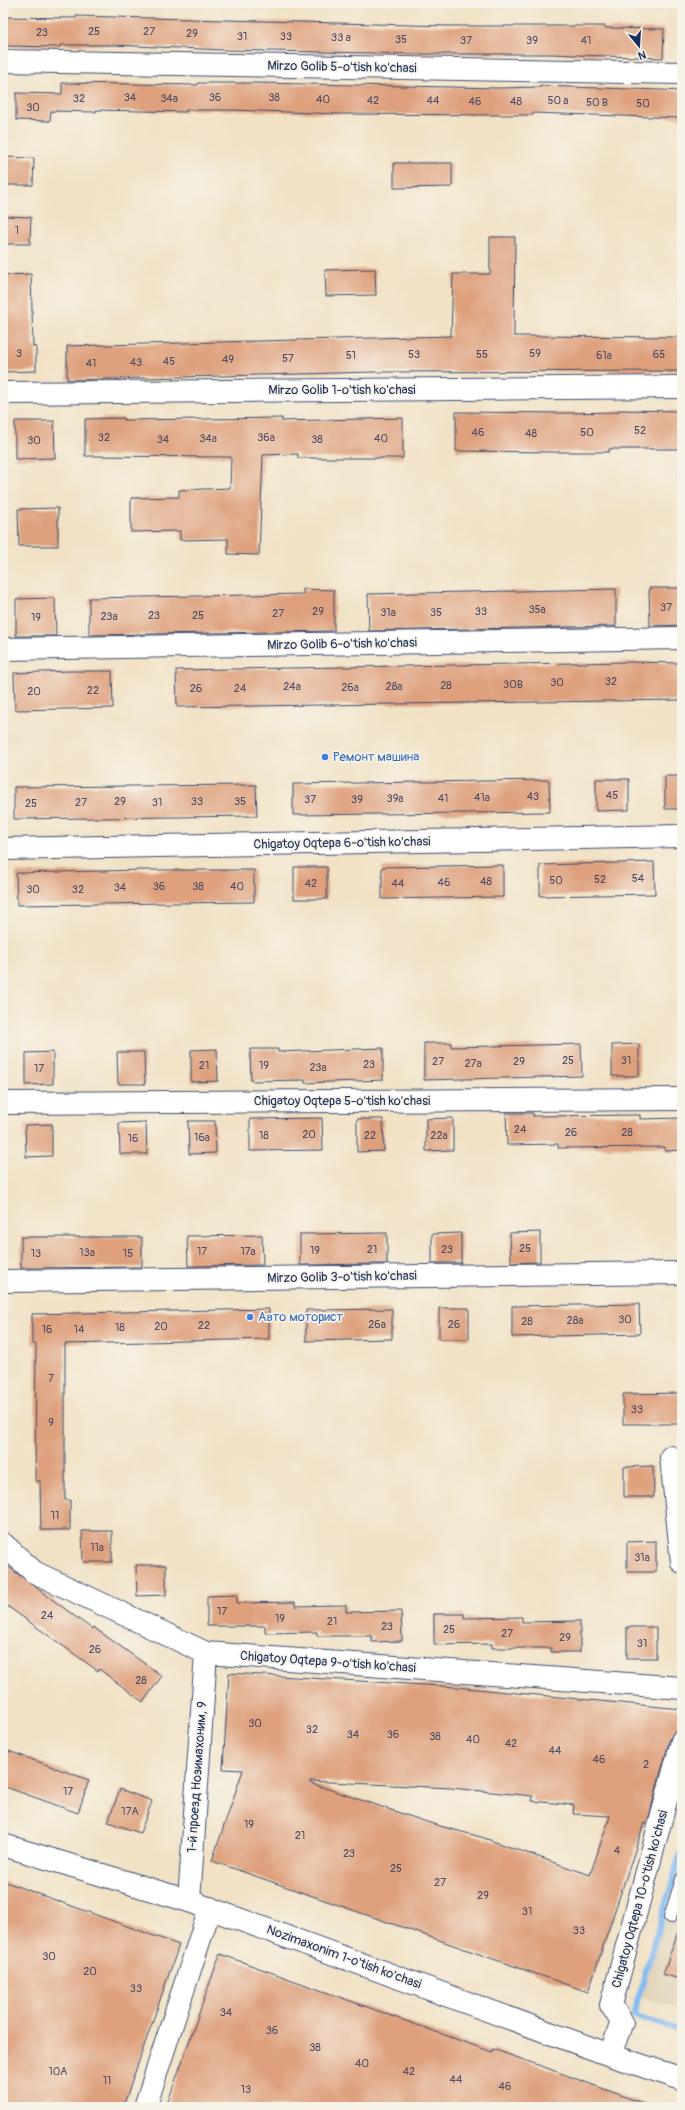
<svg xmlns="http://www.w3.org/2000/svg" width="685" height="2110" font-family="Pangolin,sans-serif">
	<style>
		.built { fill: #e0d2b6 }
		.lines { fill: none; stroke-linecap: round; stroke-linejoin: round }
		.stream { stroke: #81bbf2; stroke-width: 6 }
		.building { fill: #dea07d; fill-rule: evenodd }
		.service-casing { stroke: #3b4a6e; stroke-width: 14 }
		.minor-casing { stroke: #3b4a6e; stroke-width: 24 }
		.service { stroke: #fff; stroke-width: 12 }
		.minor { stroke: #fff; stroke-width: 22 }
		.shop-dot { fill: #3f7fe0; stroke: #f7f3e8; stroke-width: 1.5 }
		.labels { text-anchor: middle; dominant-baseline: central; stroke-width: 3.5; stroke-linejoin: round; paint-order: stroke }
		.number-label { font-size: 11px; fill: #4c4b66 }
		.street-label { font-size: 13px; fill: #1b2f5e; stroke: #f7f3e8 }
		.shop-label { font-size: 13px; fill: #366cbe; stroke: #f7f3e8; text-anchor: start }
	</style>
	<rect width="100%" height="100%" fill="#f7f3e8"/>
	<filter id="ink" filterUnits="userSpaceOnUse"><feTurbulence type="fractalNoise" baseFrequency=".025" numOctaves="2"/><feDisplacementMap in="SourceGraphic" scale="8" xChannelSelector="R" yChannelSelector="G"/><feConvolveMatrix kernelMatrix="1 2 1 2 8 2 1 2 1" color-interpolation-filters="sRGB"/></filter>
	<filter id="wash" filterUnits="userSpaceOnUse"><feTurbulence type="fractalNoise" baseFrequency=".012" numOctaves="4" result="noise"/><feDisplacementMap in="SourceGraphic" scale="16" xChannelSelector="R" yChannelSelector="G"/><feGaussianBlur stdDeviation="0.9" result="paint"/><feColorMatrix in="noise" values="0 0 0 0 0 0 0 0 0 0 0 0 0 0 0 0 0 1.4 0 .05"/><feComposite in="paint" operator="in"/></filter>
	<g filter="url(#wash)">
		<rect width="100%" height="100%" fill="#f1e2c6"/>
		<path class="built" d="M682,1858V2009L641,1997Z"/>
		<g class="lines">
			<path class="stream" d="M682,1848L633,2015L682,2031"/>
		</g>
		<g id="blocks">
			<path class="building" d="M76,16L448,26H605V28L664,29L663,58L550,54H419L224,50L113,45H60V47L3,46V17L76,18Z
				M62,83L198,85V83H257L499,88L541,87V86L661,90L682,91V118L533,113V115H492L340,114L232,110H186V112L96,110V112L51,111L50,121L16,120V93L62,94Z
				M3,157L34,158L33,185H3Z
				M394,163H452V187L394,188Z
				M3,216L31,217L30,244H3Z
				M490,237H515L514,336L682,337V371L375,372L67,380V346L451,336L453,274H490Z
				M375,269L376,295L326,296L325,270Z
				M31,274L33,347L36,346V371L3,372V275Z
				M618,410L682,411V449H609V452H553L456,451V412L564,413L618,412Z
				M124,418V420L282,418V421L403,418V458H298V454L263,455L259,555L228,554V539L180,540V531L131,532V498L179,497V490L230,488L231,457L85,456V419Z
				M15,421H54L55,458L15,459Z
				M58,508V546H19L18,509Z
				M649,588H682V625L650,626Z
				M303,589L334,590V631L89,635V598L303,594Z
				M616,589V626L369,631L368,594Z
				M55,598L56,636H16V599Z
				M631,662L682,663V700L177,707L176,670Z
				M72,671H112L113,708L15,710L14,673Z
				M665,776H682V809H665Z
				M596,779H629V810L596,811Z
				M549,780L550,812L293,815V784Z
				M256,785L257,816L14,819V787Z
				M654,862L655,894L540,896V865Z
				M503,865V897L382,899V867Z
				M294,867H327V899H294Z
				M143,870H254V902L17,905L16,873Z
				M424,1043H451V1047L581,1044L582,1076L424,1080Z
				M639,1044V1076H612V1045Z
				M383,1048V1080L305,1083V1080L251,1081L250,1049H278V1052Z
				M217,1049L218,1081L191,1082V1050Z
				M53,1052V1084L26,1085V1053Z
				M117,1052H144L145,1084H118Z
				M506,1113H533V1116L640,1115V1119L682,1118V1150L665,1151V1147L558,1148V1144L507,1145Z
				M322,1118L323,1150L250,1151V1119Z
				M453,1118V1150L426,1151V1119Z
				M357,1119H383L384,1151L357,1152Z
				M188,1121H215L216,1153L189,1154Z
				M146,1122L147,1154H120L119,1123Z
				M52,1124V1156L26,1157L25,1125Z
				M540,1232V1262L511,1263L510,1233Z
				M387,1233V1264L300,1265V1234Z
				M461,1233V1263H432V1234Z
				M262,1235L263,1265L188,1266L187,1236Z
				M21,1237H142V1267L21,1268Z
				M639,1304L640,1334L512,1337V1306Z
				M439,1308H469V1339H439Z
				M269,1309V1339L65,1344V1500H70V1530H41L40,1481H35L36,1344H32V1314Z
				M392,1309V1339L306,1341V1310Z
				M682,1393V1424H623V1394Z
				M653,1466L654,1497H624V1467Z
				M82,1531H112V1562H83Z
				M656,1541V1572H627V1542Z
				M3,1563L92,1629L93,1627L162,1676L143,1702L99,1669L98,1671L3,1603Z
				M136,1565H166V1595L137,1596Z
				M237,1595V1603L295,1602V1606L346,1605V1612L401,1611L402,1641L372,1642V1636H317V1632L265,1633V1626H207V1596Z
				M434,1614H464V1618L522,1617V1622L580,1621V1652H551V1648H492V1644L434,1645Z
				M627,1627H656V1658H627Z
				M229,1673L456,1687L681,1709L677,1730L670,1738L647,1824L644,1823L588,1992L212,1861L243,1770L223,1769ZM310,1781L451,1788L533,1796L532,1801L574,1805L573,1814L610,1816L590,1875L481,1837L436,1825L310,1783Z
				M3,1749L89,1780L78,1813L3,1786Z
				M120,1789L152,1801L140,1833L108,1822Z
				M3,1881L179,1945L123,2107H3Z
				M680,1926H682V1980L663,1974Z
				M220,1954L492,2052L493,2049L541,2066L648,2105V2107H166Z"/>
		</g>
	</g>
	<g filter="url(#ink)">
		<use href="#blocks" fill-opacity="0" stroke="#3b4a6e" stroke-width="1"/>
		<g class="lines">
			<g class="service-casing">
				<path id="service" d="M670,1917L682,1879"/>
			</g>
			<g class="minor-casing">
				<path id="minor" d="M3,61L682,73
					M3,393L682,387
					M3,649L682,638
					M3,849L682,836
					M3,1103L682,1099
					M3,1281L682,1273
					M671,1457L682,1562
					M3,1544L34,1572L206,1653L682,1688
					M3,1845L189,1901L610,2055L682,2079
					M189,1901L206,1653
					M610,2055L622,2022L611,2005L682,1741
					M145,2107L210,1908"/>
			</g>
			<use href="#service" class="service"/>
			<use href="#minor" class="minor"/>
		</g>
	</g>
	<g class="shop-dot">
		<circle cx="325" cy="757" r="4"/>
		<circle cx="250" cy="1317" r="4"/>
	</g>
	<g class="labels">
		<g class="number-label">
			<text x="94" y="31">25</text>
			<text x="149" y="31">27</text>
			<text x="42" y="32">23</text>
			<text x="192" y="33">29</text>
			<text x="242" y="36">31</text>
			<text x="286" y="36">33</text>
			<text x="341" y="37">33 a</text>
			<text x="401" y="39">35</text>
			<text x="466" y="40">37</text>
			<text x="532" y="40">39</text>
			<text x="586" y="40">41</text>
			<text x="130" y="97">34</text>
			<text x="215" y="97">36</text>
			<text x="274" y="97">38</text>
			<text x="79" y="98">32</text>
			<text x="169" y="98">34a</text>
			<text x="323" y="99">40</text>
			<text x="373" y="100">42</text>
			<text x="433" y="100">44</text>
			<text x="558" y="100">50 a</text>
			<text x="475" y="101">46</text>
			<text x="516" y="101">48</text>
			<text x="597" y="102">50 B</text>
			<text x="643" y="103">50</text>
			<text x="33" y="107">30</text>
			<text x="17" y="230">1</text>
			<text x="19" y="353">3</text>
			<text x="535" y="353">59</text>
			<text x="414" y="354">53</text>
			<text x="482" y="354">55</text>
			<text x="659" y="354">65</text>
			<text x="351" y="355">51</text>
			<text x="604" y="355">61a</text>
			<text x="288" y="358">57</text>
			<text x="228" y="359">49</text>
			<text x="169" y="361">45</text>
			<text x="136" y="362">43</text>
			<text x="91" y="363">41</text>
			<text x="640" y="430">52</text>
			<text x="478" y="432">46</text>
			<text x="587" y="432">50</text>
			<text x="531" y="433">48</text>
			<text x="104" y="437">32</text>
			<text x="266" y="437">36a</text>
			<text x="208" y="438">34a</text>
			<text x="381" y="438">40</text>
			<text x="163" y="439">34</text>
			<text x="317" y="439">38</text>
			<text x="34" y="440">30</text>
			<text x="666" y="607">37</text>
			<text x="537" y="609">35a</text>
			<text x="318" y="611">29</text>
			<text x="481" y="611">33</text>
			<text x="388" y="612">31a</text>
			<text x="436" y="612">35</text>
			<text x="278" y="613">27</text>
			<text x="154" y="615">23</text>
			<text x="198" y="615">25</text>
			<text x="109" y="616">23a</text>
			<text x="36" y="617">19</text>
			<text x="611" y="681">32</text>
			<text x="557" y="682">30</text>
			<text x="513" y="684">30B</text>
			<text x="446" y="685">28</text>
			<text x="292" y="686">24a</text>
			<text x="394" y="686">28a</text>
			<text x="350" y="687">26a</text>
			<text x="196" y="688">26</text>
			<text x="240" y="688">24</text>
			<text x="93" y="690">22</text>
			<text x="34" y="691">20</text>
			<text x="612" y="795">45</text>
			<text x="533" y="796">43</text>
			<text x="482" y="797">41a</text>
			<text x="395" y="798">39a</text>
			<text x="443" y="798">41</text>
			<text x="310" y="799">37</text>
			<text x="357" y="799">39</text>
			<text x="120" y="801">29</text>
			<text x="197" y="801">33</text>
			<text x="240" y="801">35</text>
			<text x="81" y="802">27</text>
			<text x="157" y="802">31</text>
			<text x="31" y="803">25</text>
			<text x="638" y="878">54</text>
			<text x="600" y="879">52</text>
			<text x="556" y="880">50</text>
			<text x="486" y="881">48</text>
			<text x="444" y="882">46</text>
			<text x="311" y="883">42</text>
			<text x="398" y="883">44</text>
			<text x="159" y="886">36</text>
			<text x="198" y="886">38</text>
			<text x="237" y="886">40</text>
			<text x="120" y="887">34</text>
			<text x="33" y="889">30</text>
			<text x="78" y="889">32</text>
			<text x="568" y="1060">25</text>
			<text x="626" y="1060">31</text>
			<text x="438" y="1061">27</text>
			<text x="519" y="1061">29</text>
			<text x="473" y="1063">27a</text>
			<text x="369" y="1064">23</text>
			<text x="204" y="1065">21</text>
			<text x="264" y="1065">19</text>
			<text x="318" y="1067">23a</text>
			<text x="39" y="1068">17</text>
			<text x="520" y="1129">24</text>
			<text x="571" y="1132">26</text>
			<text x="627" y="1132">28</text>
			<text x="309" y="1134">20</text>
			<text x="264" y="1135">18</text>
			<text x="370" y="1135">22</text>
			<text x="439" y="1135">22a</text>
			<text x="202" y="1137">16a</text>
			<text x="133" y="1138">16</text>
			<text x="525" y="1248">25</text>
			<text x="372" y="1249">21</text>
			<text x="447" y="1249">23</text>
			<text x="315" y="1250">19</text>
			<text x="202" y="1251">17</text>
			<text x="248" y="1251">17a</text>
			<text x="87" y="1252">13a</text>
			<text x="36" y="1253">13</text>
			<text x="128" y="1253">15</text>
			<text x="625" y="1319">30</text>
			<text x="575" y="1320">28a</text>
			<text x="527" y="1321">28</text>
			<text x="377" y="1324">26a</text>
			<text x="454" y="1324">26</text>
			<text x="204" y="1325">22</text>
			<text x="161" y="1326">20</text>
			<text x="120" y="1327">18</text>
			<text x="47" y="1329">16</text>
			<text x="79" y="1329">14</text>
			<text x="51" y="1378">7</text>
			<text x="637" y="1409">33</text>
			<text x="51" y="1422">9</text>
			<text x="55" y="1515">11</text>
			<text x="97" y="1547">11a</text>
			<text x="642" y="1557">31a</text>
			<text x="222" y="1611">17</text>
			<text x="47" y="1615">24</text>
			<text x="280" y="1618">19</text>
			<text x="332" y="1621">21</text>
			<text x="387" y="1626">23</text>
			<text x="449" y="1629">25</text>
			<text x="507" y="1633">27</text>
			<text x="565" y="1637">29</text>
			<text x="642" y="1643">31</text>
			<text x="95" y="1649">26</text>
			<text x="141" y="1680">28</text>
			<text x="255" y="1723">30</text>
			<text x="312" y="1729">32</text>
			<text x="353" y="1734">34</text>
			<text x="393" y="1734">36</text>
			<text x="435" y="1736">38</text>
			<text x="473" y="1739">40</text>
			<text x="511" y="1743">42</text>
			<text x="555" y="1750">44</text>
			<text x="599" y="1759">46</text>
			<text x="646" y="1764">2</text>
			<text x="68" y="1791">17</text>
			<text x="130" y="1811">17A</text>
			<text x="249" y="1824">19</text>
			<text x="300" y="1835">21</text>
			<text x="617" y="1850">4</text>
			<text x="349" y="1853">23</text>
			<text x="396" y="1868">25</text>
			<text x="440" y="1882">27</text>
			<text x="483" y="1895">29</text>
			<text x="527" y="1911">31</text>
			<text x="579" y="1930">33</text>
			<text x="49" y="1956">30</text>
			<text x="90" y="1971">20</text>
			<text x="136" y="1988">33</text>
			<text x="226" y="2012">34</text>
			<text x="272" y="2030">36</text>
			<text x="315" y="2047">38</text>
			<text x="362" y="2063">40</text>
			<text x="58" y="2071">10A</text>
			<text x="409" y="2071">42</text>
			<text x="456" y="2079">44</text>
			<text x="107" y="2080">11</text>
			<text x="505" y="2086">46</text>
			<text x="246" y="2089">13</text>
		</g>
		<g class="street-label">
			<text transform="translate(342 67) rotate(1)">Mirzo Golib 5-o'tish ko'chasi</text>
			<text x="342" y="390">Mirzo Golib 1-o'tish ko'chasi</text>
			<text transform="translate(342 644) rotate(-1)">Mirzo Golib 6-o'tish ko'chasi</text>
			<text transform="translate(342 843) rotate(-1)">Chigatoy Oqtepa 6-o'tish ko'chasi</text>
			<text x="342" y="1101">Chigatoy Oqtepa 5-o'tish ko'chasi</text>
			<text transform="translate(342 1277) rotate(-1)">Mirzo Golib 3-o'tish ko'chasi</text>
			<text transform="translate(328 1662) rotate(4)">Chigatoy Oqtepa 9-o'tish ko'chasi</text>
			<text transform="translate(197 1777) rotate(-86)">1-й проезд Нозимахоним, 9</text>
			<text transform="translate(640 1899) rotate(-75)">Chigatoy Oqtepa 10-o'tish ko'chasi</text>
			<text transform="translate(344 1957) rotate(20)">Nozimaxonim 1-o'tish ko'chasi</text>
		</g>
		<g class="shop-label">
			<text x="333" y="757">Ремонт машина</text>
			<text x="258" y="1317">Авто моторист</text>
		</g>
	</g>
	<rect width="685" height="2110" fill="none" stroke="#f7f3e8" stroke-width="16"/>
	<g transform="translate(639 46) rotate(162)" stroke="#f7f3e8" stroke-width="3" paint-order="stroke">
	<path d="M0-3L7 15L0 10L-7 15Z" fill="#1b2f5e"/>
	<text y="-6" font-size="11" font-weight="bold" text-anchor="middle" fill="#1b2f5e">N</text>
	</g>
</svg>
